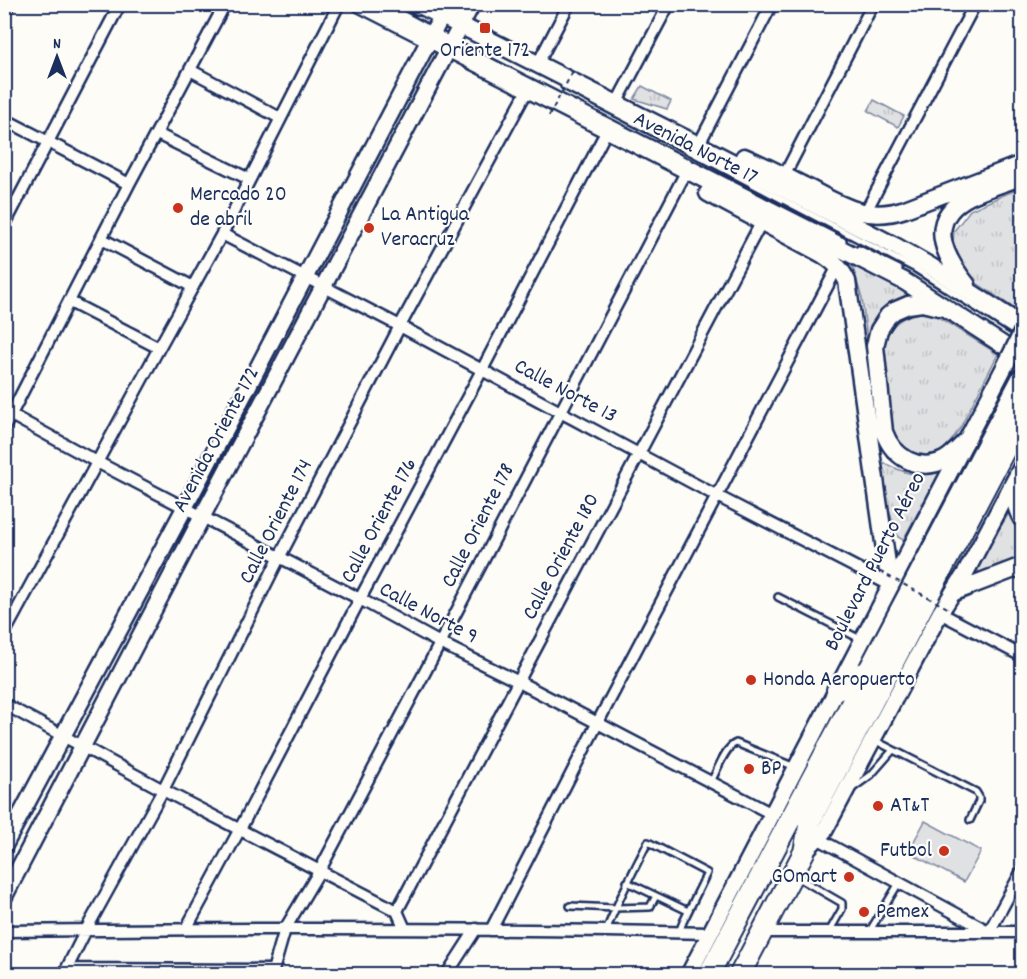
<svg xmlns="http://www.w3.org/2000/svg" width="1027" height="979" font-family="Dekko,sans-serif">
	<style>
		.grass { fill: url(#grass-tufts); stroke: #7e88a0; stroke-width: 1.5 }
		.garden { fill: #e0e1e3; stroke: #7e88a0; stroke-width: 1.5 }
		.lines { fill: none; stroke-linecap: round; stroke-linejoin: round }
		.lane-casing { stroke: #1b2f5e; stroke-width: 10 }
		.street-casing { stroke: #1b2f5e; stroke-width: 15 }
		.secondary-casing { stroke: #1b2f5e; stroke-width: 20 }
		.primary-casing { stroke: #1b2f5e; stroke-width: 21 }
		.highway-casing { stroke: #1b2f5e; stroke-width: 24 }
		.lane { stroke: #fdfcf7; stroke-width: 5 }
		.street { stroke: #fdfcf7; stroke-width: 10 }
		.secondary { stroke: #fdfcf7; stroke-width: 15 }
		.primary { stroke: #fdfcf7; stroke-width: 16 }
		.highway { stroke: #fdfcf7; stroke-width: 20 }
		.secondary-bridge-casing { stroke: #1b2f5e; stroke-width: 20; stroke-linecap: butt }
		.path-bridge { stroke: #1b2f5e; stroke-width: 2; stroke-dasharray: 4.5 4.5; stroke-linecap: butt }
		.secondary-bridge { stroke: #fdfcf7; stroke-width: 15 }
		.poi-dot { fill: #c8321e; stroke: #fdfcf7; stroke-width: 2 }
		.labels { text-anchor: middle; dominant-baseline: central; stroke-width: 4.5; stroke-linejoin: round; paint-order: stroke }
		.poi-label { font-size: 22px; fill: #1b2f5e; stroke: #fdfcf7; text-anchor: start }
		.street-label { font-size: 22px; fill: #1b2f5e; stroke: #fdfcf7 }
	</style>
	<defs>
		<pattern id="grass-tufts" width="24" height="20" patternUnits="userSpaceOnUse" patternTransform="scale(1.5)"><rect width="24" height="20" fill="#e0e1e3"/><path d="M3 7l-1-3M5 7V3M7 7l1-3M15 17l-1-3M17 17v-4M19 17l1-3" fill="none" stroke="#c0c1c5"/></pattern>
	</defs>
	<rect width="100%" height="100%" fill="#fdfcf7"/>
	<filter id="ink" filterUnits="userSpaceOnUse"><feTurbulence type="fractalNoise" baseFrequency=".0167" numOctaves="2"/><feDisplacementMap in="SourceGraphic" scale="12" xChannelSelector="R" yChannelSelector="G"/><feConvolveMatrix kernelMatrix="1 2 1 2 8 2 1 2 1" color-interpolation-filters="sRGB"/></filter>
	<g filter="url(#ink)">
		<path class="grass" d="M642,86L671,101L667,109L634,99Z
			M874,100L904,116L898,127L868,111Z
			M1022,187V308L1020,312L975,282L963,271L955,258L953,243L954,231L970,210Z
			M849,257L918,294L906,300L868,347L862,299L854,271Z
			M925,312L935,315L998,354L960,428L952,440L941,452L920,457L902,448L893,429L883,348C888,324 902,315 925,312Z
			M882,462C902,472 919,480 941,470L903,540L898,537C888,514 885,487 882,462Z
			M1012,508L1022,526V557L982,572H979L976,569L977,565Z"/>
		<path class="garden" d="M925,821L981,851L964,882L908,852Z"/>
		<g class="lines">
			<g class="lane-casing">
				<path id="lane" d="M383,4L450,40
					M405,4L417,11
					M466,49L843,241
					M564,86L914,268L1011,330
					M859,249L899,269
					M778,597L862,640
					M874,740L976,792L979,797V801L970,820
					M711,782C717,771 725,747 736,743L795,767
					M853,788L871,775L893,750
					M797,877L842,903V909L829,932
					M627,882L688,911
					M570,906L615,908L650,907L656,896
					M606,931C618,900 633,872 648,842L707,873L683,922L679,932
					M869,932L899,883"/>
			</g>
			<g class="street-casing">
				<path id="street" d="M4,13L9,4
					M537,65L569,4
					M190,70L280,118
					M616,104L669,4
					M4,119L129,184
					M157,134L249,179
					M698,146L772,4
					M784,176L873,4
					M865,213L975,4
					M4,226L120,4
					M222,234L400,326L717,496L890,585
					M102,239L193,287
					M70,302L159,348
					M4,411L97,462L360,599L440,643L519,682L772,814
					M4,428L129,184L225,4
					M940,613L1022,656
					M4,634L159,348L222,234L339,4
					M4,704L163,790L397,911L405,929
					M817,838L986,930
					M397,911L762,221
					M186,929L240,829L360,599L482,370L607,130
					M491,930L597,724L838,266
					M4,931C240,928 475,928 710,933
					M763,932H1022
					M989,932L1022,871
					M64,974L86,930L163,790L279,558L400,326L528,89
					M68,974L67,969L273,970
					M272,974L285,929L320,870L426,670L687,170
					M447,974L476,929"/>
			</g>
			<g class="secondary-casing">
				<path id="secondary" d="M4,846L185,507L448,4
					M804,852L825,830L940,613L966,572L1022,466
					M4,897L202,517L472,4
					M689,974L1008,360"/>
			</g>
			<g class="primary-casing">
				<path id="primary" d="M361,4L904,281L1003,345
					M418,4L712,152L895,246L930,266L1015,321
					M744,157C765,166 784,176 804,186C838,203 865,223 905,209L1022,164
					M708,193L822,254C833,261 841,268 847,281L890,585
					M967,285C943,255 925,219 970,196C987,188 1005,183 1022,176
					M939,307L922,303L908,305L894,311L888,316L879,330L875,346L884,432C893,457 919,473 944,460C952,456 959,448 965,442
					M1015,481C1014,495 1014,506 1022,519
					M954,592L1022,566"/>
			</g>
			<g class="highway-casing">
				<path id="highway" d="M837,690L869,670
					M709,974L1022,379
					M740,974L804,852L810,821L1022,417"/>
			</g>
			<use href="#lane" class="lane"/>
			<use href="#street" class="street"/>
			<use href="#secondary" class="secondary"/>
			<use href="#primary" class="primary"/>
			<use href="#highway" class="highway"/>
			<g class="secondary-bridge-casing">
				<path id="secondary-bridge" d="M1008,360L1022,332"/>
			</g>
			<path class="path-bridge" d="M549,116L573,71
				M864,563L953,611"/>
			<use href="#secondary-bridge" class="secondary-bridge"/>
		</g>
	</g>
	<g class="poi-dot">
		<rect x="479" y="22" width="12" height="12" rx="3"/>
		<circle cx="178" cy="208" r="6"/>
		<circle cx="369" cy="228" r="6"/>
		<circle cx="751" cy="680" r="6"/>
		<circle cx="749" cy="769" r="6"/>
		<circle cx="878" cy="806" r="6"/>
		<circle cx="944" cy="851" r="6"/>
		<circle cx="849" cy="877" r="6"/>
		<circle cx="864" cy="912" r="6"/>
	</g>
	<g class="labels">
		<g class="poi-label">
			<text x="485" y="51" text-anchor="middle">Oriente 172</text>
			<text x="190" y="195">Mercado 20<tspan x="190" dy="25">de abril</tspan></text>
			<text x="381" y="215">La Antigua<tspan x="381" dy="25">Veracruz</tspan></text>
			<text x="763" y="680">Honda Aeropuerto</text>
			<text x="761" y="769">BP</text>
			<text x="890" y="806">AT&amp;T</text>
			<text x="932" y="851" text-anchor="end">Futbol</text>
			<text x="837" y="877" text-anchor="end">GOmart</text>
			<text x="876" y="912">Pemex</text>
		</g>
		<g class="street-label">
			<text transform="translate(695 149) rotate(27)">Avenida Norte 17</text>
			<text transform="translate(565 392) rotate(28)">Calle Norte 13</text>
			<text transform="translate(217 440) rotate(-62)">Avenida Oriente 172</text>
			<text transform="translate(380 521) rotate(-62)">Calle Oriente 176</text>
			<text transform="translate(277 522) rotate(-63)">Calle Oriente 174</text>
			<text transform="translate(479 526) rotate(-63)">Calle Oriente 178</text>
			<text transform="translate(562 557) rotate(-62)">Calle Oriente 180</text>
			<text transform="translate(876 562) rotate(-63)">Boulevard Puerto Aéreo</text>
			<text transform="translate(428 614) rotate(28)">Calle Norte 9</text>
		</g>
	</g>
	<rect width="1027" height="979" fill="none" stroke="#fdfcf7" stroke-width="24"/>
	<rect x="12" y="12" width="1003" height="955" fill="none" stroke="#1b2f5e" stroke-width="2" filter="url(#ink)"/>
	<g transform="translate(57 57)" stroke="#fdfcf7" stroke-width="4.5" paint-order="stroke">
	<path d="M0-4.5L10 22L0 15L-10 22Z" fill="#1b2f5e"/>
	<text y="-9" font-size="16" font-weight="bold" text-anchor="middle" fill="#1b2f5e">N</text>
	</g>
</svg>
